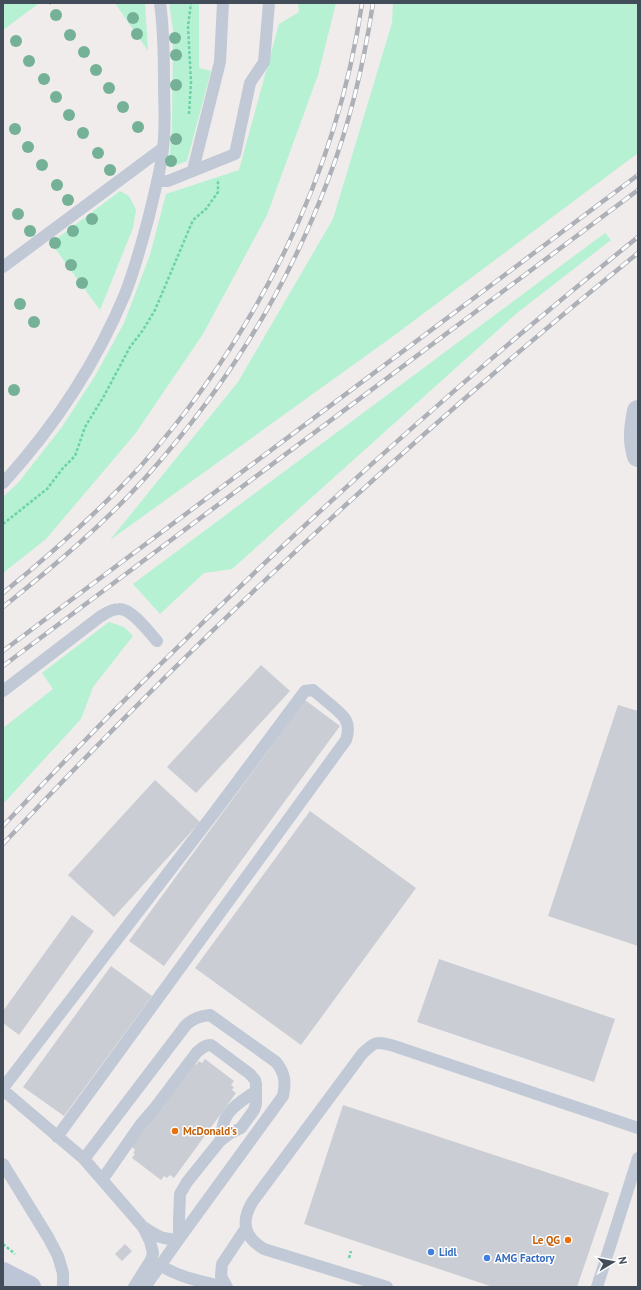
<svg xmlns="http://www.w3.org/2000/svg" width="641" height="1290" font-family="'PT Sans',sans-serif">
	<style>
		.green { fill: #b5f1d2 }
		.building { fill: #cacdd4 }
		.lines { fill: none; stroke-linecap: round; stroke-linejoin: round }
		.path { stroke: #6bd2a9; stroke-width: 2.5; stroke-dasharray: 3 2; stroke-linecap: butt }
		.lane { stroke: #c0c9d5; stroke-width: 12 }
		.street { stroke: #c0c9d5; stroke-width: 22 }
		.secondary { stroke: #bcc6d7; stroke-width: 22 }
		.rail-casing { stroke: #adb0b7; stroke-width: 4.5 }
		.rail { stroke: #fff; stroke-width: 3; stroke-dasharray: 9; stroke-linecap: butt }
		.tree { fill: #74b197 }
		.food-dot { fill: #e8710a; stroke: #fff; stroke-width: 1.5 }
		.shop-dot { fill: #3f7fe0; stroke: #fff; stroke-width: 1.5 }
		.labels { text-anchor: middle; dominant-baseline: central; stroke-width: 3; stroke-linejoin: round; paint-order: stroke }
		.food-label { font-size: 11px; font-weight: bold; fill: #c56008; stroke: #fff; text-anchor: start }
		.shop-label { font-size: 11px; font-weight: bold; fill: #366cbe; stroke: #fff; text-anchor: start }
	</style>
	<rect width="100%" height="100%" fill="#efeceb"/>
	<path class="green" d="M3,3H37L38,4L3,30Z
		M115,3H145L148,51Z
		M169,3H199V68L211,71L187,161L169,168L172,127L173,30Z
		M298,3H336L318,75L267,215L203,334L135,434L46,539L3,573V497L18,483L62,427L95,376L124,323L150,255L166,194L239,170L279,24L299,12Z
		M393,3H638V153L392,337L110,540L238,382L333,219L392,23Z
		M120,191L129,196L136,210L133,228L100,310L51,243Z
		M605,233L611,240L517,313L232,569L204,573L160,614L133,584Z
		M109,622L124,627L133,636L93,687L81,719L3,804V728L53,689L42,673Z"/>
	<path class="building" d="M261,665L290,691L196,793L167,767Z
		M305,700L340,726L164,966L129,941Z
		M618,705L638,711V946L548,916Z
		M155,780L200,822L114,917L68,875Z
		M310,811L416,888L301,1045L195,968Z
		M72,915L94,931L19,1035L3,1023V1011Z
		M439,959L615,1019L594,1082L417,1022Z
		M111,966L152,996L64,1116L23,1087Z
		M205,1059L234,1081L231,1085L234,1087L232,1090L236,1093L174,1178L170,1175L167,1178L164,1176L161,1180L132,1158L135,1154L133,1153L135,1150L131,1146L192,1062L196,1065L199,1061L202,1063Z
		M343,1105L609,1193L577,1287H493L304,1224Z
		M125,1244L132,1251L122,1261L115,1254Z"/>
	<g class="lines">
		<path class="path" d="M50,3L51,4
			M189,114L191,82L188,26L191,3
			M3,524L47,489L63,468L75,456L85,427L104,396L130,347L143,330L155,310L193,220L206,209L218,192V179
			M3,1244L15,1254
			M349,1258L351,1251"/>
		<path class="lane" d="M193,170L220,62L223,3
			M157,181H168L235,154L250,83L264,62L269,3
			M3,267L163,148
			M3,483C54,427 96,364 125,294C135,269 142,242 149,216C154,194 161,170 163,148C166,127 164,105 164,84C164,57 164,30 160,3
			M3,691L101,616C106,613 112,609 119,609C131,608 149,632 157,641
			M3,1088L214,813L305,691L313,690C319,695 325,700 331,705C344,716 352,722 346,740L57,1137
			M3,1090L84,1159
			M220,1141C222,1135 222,1128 224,1122C228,1108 245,1099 256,1091
			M3,1164L48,1237L58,1256L63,1273V1287
			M102,1180L141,1124L154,1109L197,1052C202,1048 205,1045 211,1045L250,1074L255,1080L256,1084V1104L254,1110L241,1128L229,1134L220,1141L187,1182L180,1194L179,1220V1239
			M143,1227C158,1236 161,1240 179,1239
			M160,1265C180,1278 204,1282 226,1287
			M134,1287L151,1260L153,1253L150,1241L143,1227L84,1159L186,1025C194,1018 200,1016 210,1015L276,1062C285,1073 286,1082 283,1096L179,1239L145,1287
			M227,1287L221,1276L222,1264L246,1228
			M387,1287L264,1249C243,1237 241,1220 253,1201L362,1054C375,1041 377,1041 394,1046L638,1128
			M597,1287L638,1158"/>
		<path class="street" d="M638,411C635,426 633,441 638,456"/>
		<path class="secondary" d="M3,1273L30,1287"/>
		<g class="rail-casing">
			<path id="rail" d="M3,593C51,554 97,513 139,468C255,338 337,176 362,3
				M3,607C53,567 103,525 146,477C224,390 287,289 328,180C350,123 364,63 373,3
				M3,651L638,175
				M3,666L638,190
				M3,826C201,615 413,418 638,237
				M3,844C201,633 413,435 638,253"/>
		</g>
		<use href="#rail" class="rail"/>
	</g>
	<g class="tree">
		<circle cx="56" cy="15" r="6"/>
		<circle cx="133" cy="18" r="6"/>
		<circle cx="137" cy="34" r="6"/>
		<circle cx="70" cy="35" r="6"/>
		<circle cx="175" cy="38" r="6"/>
		<circle cx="16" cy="41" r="6"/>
		<circle cx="84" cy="52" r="6"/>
		<circle cx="176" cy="55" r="6"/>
		<circle cx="29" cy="61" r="6"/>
		<circle cx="96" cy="70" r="6"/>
		<circle cx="44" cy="79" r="6"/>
		<circle cx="176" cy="85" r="6"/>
		<circle cx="109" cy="88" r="6"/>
		<circle cx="56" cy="97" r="6"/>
		<circle cx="123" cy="107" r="6"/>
		<circle cx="69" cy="115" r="6"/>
		<circle cx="138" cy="127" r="6"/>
		<circle cx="15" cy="129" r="6"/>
		<circle cx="83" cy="133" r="6"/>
		<circle cx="176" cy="139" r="6"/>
		<circle cx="28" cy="147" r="6"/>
		<circle cx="98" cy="153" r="6"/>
		<circle cx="171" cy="161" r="6"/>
		<circle cx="42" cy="165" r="6"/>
		<circle cx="110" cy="170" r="6"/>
		<circle cx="57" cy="185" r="6"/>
		<circle cx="68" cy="200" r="6"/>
		<circle cx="18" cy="214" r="6"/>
		<circle cx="92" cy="219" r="6"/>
		<circle cx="30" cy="231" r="6"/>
		<circle cx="73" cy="231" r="6"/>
		<circle cx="55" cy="243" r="6"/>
		<circle cx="71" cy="265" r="6"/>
		<circle cx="82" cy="283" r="6"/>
		<circle cx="20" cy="304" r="6"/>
		<circle cx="34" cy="322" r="6"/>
		<circle cx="14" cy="390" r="6"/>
	</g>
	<g class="food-dot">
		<circle cx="175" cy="1131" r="4"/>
		<circle cx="568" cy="1240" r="4"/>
	</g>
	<g class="shop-dot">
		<circle cx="431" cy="1252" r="4"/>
		<circle cx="487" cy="1258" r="4"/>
	</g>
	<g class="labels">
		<g class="food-label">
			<text x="183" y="1131">McDonald's</text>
			<text x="560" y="1240" text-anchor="end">Le QG</text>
		</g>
		<g class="shop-label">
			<text x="439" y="1252">Lidl</text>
			<text x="495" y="1258">AMG Factory</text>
		</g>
	</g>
	<rect width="641" height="1290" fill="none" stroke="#434d5a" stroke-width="8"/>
	<g transform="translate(613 1262) rotate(80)" stroke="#ffffff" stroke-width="3" paint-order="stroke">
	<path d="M0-3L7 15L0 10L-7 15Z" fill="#434d5a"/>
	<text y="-6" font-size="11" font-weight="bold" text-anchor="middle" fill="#434d5a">N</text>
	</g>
</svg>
